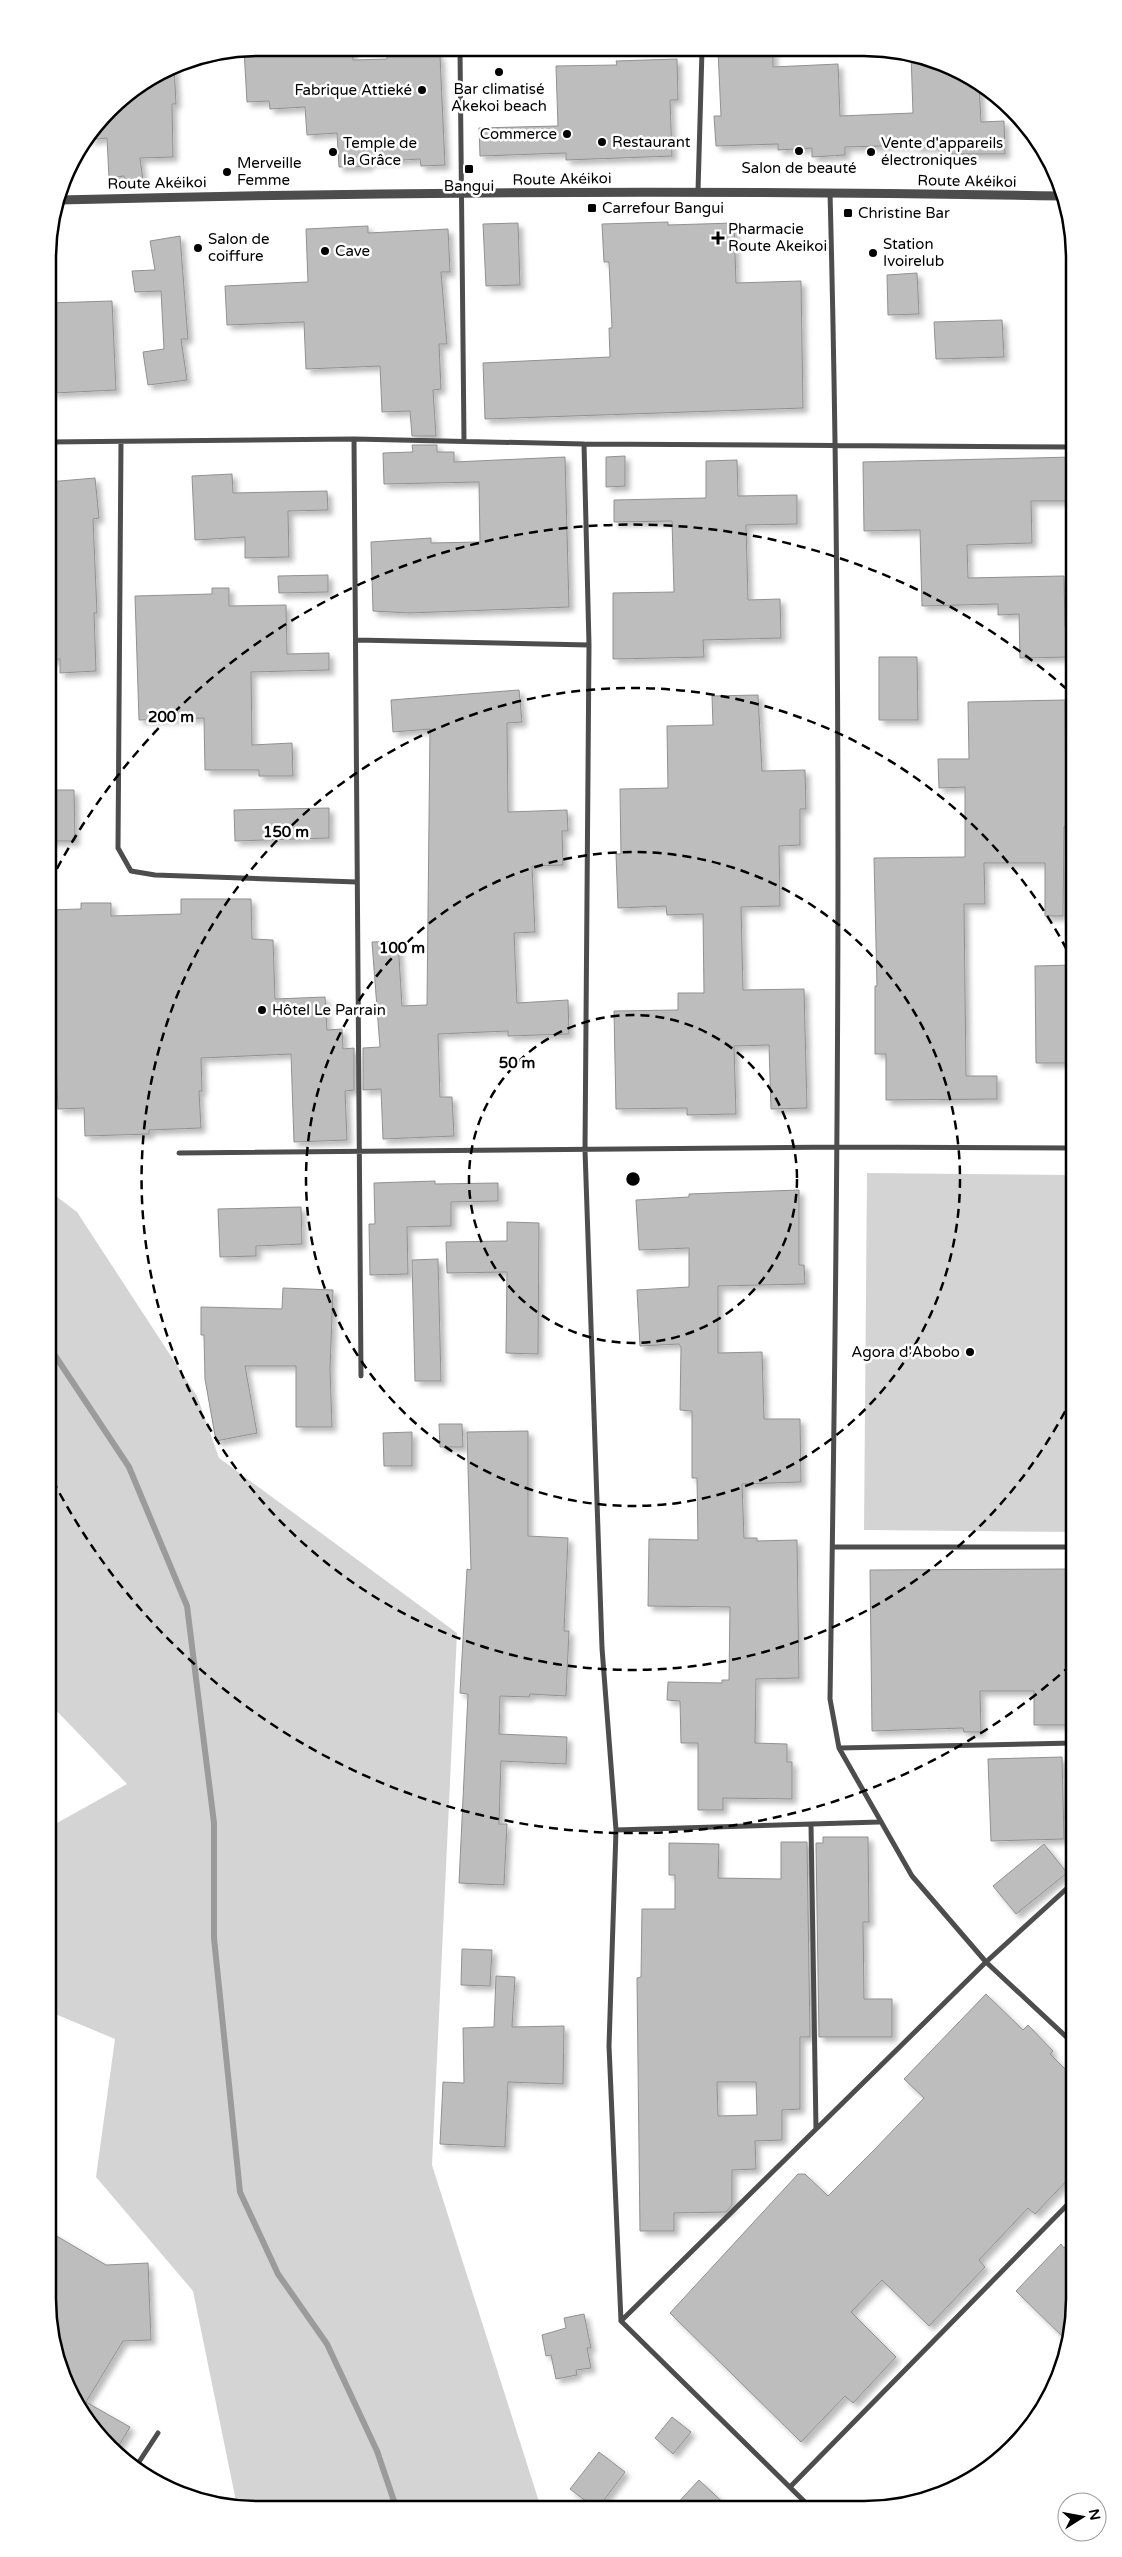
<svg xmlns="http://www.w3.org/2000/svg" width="1122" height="2557" font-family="'Varela Round',sans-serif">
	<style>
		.green { fill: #d4d4d4 }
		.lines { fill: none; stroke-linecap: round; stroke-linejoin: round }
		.stream { stroke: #9b9b9b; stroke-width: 6 }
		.building { fill: #bdbdbd; stroke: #919191; fill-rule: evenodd; filter: url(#shadow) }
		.minor { stroke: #4d4d4d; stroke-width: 5 }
		.tertiary { stroke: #4d4d4d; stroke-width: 9 }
		.ring { fill: none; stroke: #000; stroke-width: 2.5; stroke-dasharray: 9 6 }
		.poi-dot { fill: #000; stroke: #fff; stroke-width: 2 }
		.labels { text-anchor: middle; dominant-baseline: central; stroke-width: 5; stroke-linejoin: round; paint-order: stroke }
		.poi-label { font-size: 15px; fill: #000; stroke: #fff; text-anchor: start }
		.street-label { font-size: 15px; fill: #000; stroke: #fff }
		.rim { fill: none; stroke: #000; stroke-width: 2.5 }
		.centre { fill: #000; stroke: #fff; stroke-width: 2.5 }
		.ring-label { font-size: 15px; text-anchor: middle; font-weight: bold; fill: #000; stroke: #fff; stroke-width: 5; stroke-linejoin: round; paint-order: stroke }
	</style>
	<defs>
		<filter id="shadow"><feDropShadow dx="4.5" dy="4.5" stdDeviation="2.5" flood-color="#0004"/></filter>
	</defs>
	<rect width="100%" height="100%" fill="#fff"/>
	<path class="green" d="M867,1173L1074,1175V1532L864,1530Z
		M48,1190L77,1212L197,1396L219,1458L457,1633L432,2165L541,2508L237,2506L193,2291L96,2177L115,2039L48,2011V1828L127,1784L51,1705L48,1695Z"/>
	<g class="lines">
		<path class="stream" d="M48,1345L129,1467L187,1606L214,1823V1938L240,2192L278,2274L327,2344L377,2451L396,2507"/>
	</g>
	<path class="building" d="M258,48H352L353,60L387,59V48L437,49V56H440L445,165L421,166L420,159L368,162V166L339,167L337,133L307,135L305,107L270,109L269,101L247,102L244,50Z
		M718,50L773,51V67L838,64L840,116L913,113L911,54L957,69L979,84L981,122L1004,121L1005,154H951V147L915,148V145L845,147V155L812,157V148L778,150V144L716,146L714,116H721Z
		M677,59L678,100H670L672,156L566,160V153L480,156L479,128L558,126L556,66L617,65L616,61Z
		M174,66L176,104H172L173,157L140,158L143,181L125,184L124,176L109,178L107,138L88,140L120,100Z
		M668,222V225L734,223L736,283L801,281L803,408L485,419L483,363L610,357L609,328H612L609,262H604L602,224Z
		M518,223L520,285L486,286L483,224Z
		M368,226V233L448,229L450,272H441L447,344H439L441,389L433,390L436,436H412L410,411L382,412L380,366L306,369L304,322L227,325L225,286L308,282L306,229Z
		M180,236L188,339H181L187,380L148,385L143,352L164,349L161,291L135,292L132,271L155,270L150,241Z
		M917,273L919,314L888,315L887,275Z
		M112,301L116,390L53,393L50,335H48V303Z
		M1002,320L1004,357L936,359L934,322Z
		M412,445H437V452H454V462L565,457L569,607L409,613L373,611L371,542L431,538V543L480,542L479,482L384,484L383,453L413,452Z
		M625,456V486L606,487V457Z
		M1074,457V501H1031L1032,543L967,545L968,578L1064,576L1065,627H1069L1070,657L1020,658L1019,614L998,615V604L922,606L920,530L864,531L863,462Z
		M737,460L738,496L797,495V524L746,525L748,600L780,599L781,638L703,640L704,657L613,659V593L674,592L672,521L614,522V500L706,498V461Z
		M232,474L233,493L327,491L328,510L288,511L289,557L245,558V537L195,540L192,476Z
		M95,478L99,518L93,519L97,613H94L96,671L60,673V659L48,660V482Z
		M328,575V592L279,593L278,576Z
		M212,588H229V606L286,605L287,654L329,653V670L251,672L252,745L292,743L293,776H259V770H205L204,718L139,720L135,596L212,594Z
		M879,657H917L918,720H879Z
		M519,690L522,722L507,723L508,812L567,810L568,831H562L563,865L532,866L535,932L514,933L517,1003L568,1000L569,1034L508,1036V1031L438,1034L440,1097H452L454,1136L383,1139L381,1089L363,1090V1048L380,1047L372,942L398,941L402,1006L427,1005L430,729L393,732L391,700Z
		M758,695L762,771L805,770L806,809H800V845L779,846L780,906L741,907L743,990L804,989L807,1108L771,1109L769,1045L734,1046L736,1114L687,1115V1108L616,1109L614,1011L678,1010V993H704L703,914L667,915L666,906L618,908L616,854H621L620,789L668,788L667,726L713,725L712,696Z
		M1065,700L1066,806H1072V827H1064L1063,916H1045V863H984L985,904H964L966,1076H997V1099L886,1100V1054H875V986H877L874,858L965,857V787L939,788L938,759H969L968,702Z
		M48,790H74L75,841H48Z
		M329,808V838L235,841L234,810Z
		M181,899H251L252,939L273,940L275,999L325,997L327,1030L342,1029L343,1049L354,1048V1090L345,1091L347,1140L294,1142L291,1054L201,1058L202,1091H199L201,1128L149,1130V1134L85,1136L84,1108L58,1109L55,1031H48V910L81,909V903H111V916L181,914Z
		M1074,965V1063H1036L1035,966Z
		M435,1181V1184L498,1183V1201L451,1202V1226L407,1227L408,1274L370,1275L369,1224H375L374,1183Z
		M799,1190V1265H804L805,1284L718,1286V1353L762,1352L764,1419H800L801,1482L742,1484L744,1538H757V1541L797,1540L799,1678L756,1679L755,1743L787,1744V1762H792V1799L723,1798V1810H698V1743H681L680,1701L667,1700L668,1682L722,1683V1680H729L730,1607L648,1606L649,1539L698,1540L697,1478H692V1411L680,1410L681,1347L679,1344L640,1346L637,1290L689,1287V1248L639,1250L636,1200L689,1197V1194Z
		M301,1207L302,1244L256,1246V1256L220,1257L218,1209Z
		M507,1222L539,1223L538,1354L506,1353L507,1272L447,1273L446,1242L507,1241Z
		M438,1259L441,1381H415L412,1260Z
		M283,1288L333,1290L330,1369L332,1427H296V1366H245L257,1433L216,1441L205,1379L204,1335H201V1307L282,1309Z
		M439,1424H462L463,1447H440Z
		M528,1431V1536L568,1538L564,1631H569L566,1696L530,1694L529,1697L500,1696L499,1734L567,1737L566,1764L501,1761L499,1824H507L504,1885L459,1883L468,1694L460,1693L467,1569L471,1570L467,1432Z
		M412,1432V1466H384L383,1433Z
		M1074,1569V1725H1034V1691H980L981,1732H964L963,1728L872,1731L870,1570Z
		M1062,1757L1064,1839L991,1841L988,1759Z
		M823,1837H868L869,1922H863L864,1999H892V2037H819L816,1843H823Z
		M781,1842H807L810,2037H800V2109L782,2110V2140L755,2141L756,2169L732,2170V2205L726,2212L674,2213V2231H640L637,1978L641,1977L642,1909H675V1875H669V1843L719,1844L718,1878L781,1879ZM717,2082H756L757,2115L718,2116Z
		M1044,1844L1067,1873L1016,1914L993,1886Z
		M462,1949L492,1950L490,1986L461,1985Z
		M496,1976L515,1977L512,2027L564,2026L563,2084L508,2082L505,2147L440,2144L443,2082L464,2083L463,2028L494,2027Z
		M986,1994L1023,2030L1028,2025L1053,2051L1050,2054L1074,2078V2173L1035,2214L1028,2208L979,2260L985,2267L929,2326L882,2280L851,2312L896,2357L853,2403L845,2396L801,2442L670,2313L798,2174H805L828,2196L873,2151L924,2098L904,2079Z
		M48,2231L106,2265L148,2263L151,2340L123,2341L86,2402L130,2427L115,2452L76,2404L55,2354L48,2299Z
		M1074,2237V2312L1068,2342L1016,2291L1061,2244L1064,2248Z
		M584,2314L591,2348H587L591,2368L576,2370L577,2375L556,2379L551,2355L546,2356L542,2335L566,2328L564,2318Z
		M672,2417L691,2432L673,2454L655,2438Z
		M599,2452L625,2472L598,2508H595L570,2489Z
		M699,2480L730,2509L673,2508Z"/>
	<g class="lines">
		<path class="minor" d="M460,49L464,440
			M698,191L702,50
			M830,192C843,695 838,1197 830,1699L839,1748L912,1876L986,1962L1074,2044
			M354,439L361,1376
			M48,442L354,439L584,444L1074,447
			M121,442L118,848L131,871L155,875L357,882
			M584,444L589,645L585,1150L602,1648L616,1830L609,2046L621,2321L812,2509
			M356,640L589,645
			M179,1153L838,1147L1074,1148
			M833,1547H1074
			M839,1748L1074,1743
			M811,1825L816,2129
			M616,1830L879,1822
			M621,2321L986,1962L1074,1882
			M135,2468L158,2433
			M791,2486L1074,2198"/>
		<path class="tertiary" d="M60,200C395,191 729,190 1064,196"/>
	</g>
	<g class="ring">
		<circle cx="633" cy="1179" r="164"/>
		<circle cx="633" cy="1179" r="327"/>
		<path d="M1072 1398A491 491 0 1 1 1074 964"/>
		<path d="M1071 1665A654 654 0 0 1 48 1471M50 882A654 654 0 0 1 1071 693"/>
	</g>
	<g class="poi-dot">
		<circle cx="499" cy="72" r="5"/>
		<circle cx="422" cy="90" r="5"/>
		<circle cx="567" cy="134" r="5"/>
		<circle cx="602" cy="142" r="5"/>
		<circle cx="799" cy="151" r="5"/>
		<circle cx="333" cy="152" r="5"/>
		<circle cx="871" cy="152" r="5"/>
		<rect x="464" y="164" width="10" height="10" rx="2.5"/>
		<circle cx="227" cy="172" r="5"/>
		<rect x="587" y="203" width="10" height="10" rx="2.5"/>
		<rect x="843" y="208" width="10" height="10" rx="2.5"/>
		<path d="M715.5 230.5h5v5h5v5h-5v5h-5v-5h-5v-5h5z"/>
		<circle cx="198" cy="248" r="5"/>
		<circle cx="325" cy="251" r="5"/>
		<circle cx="873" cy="253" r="5"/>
		<circle cx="262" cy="1010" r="5"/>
		<circle cx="970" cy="1352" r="5"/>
	</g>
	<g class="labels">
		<g class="poi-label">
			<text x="499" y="89" text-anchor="middle">Bar climatisé<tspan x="499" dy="17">Akekoi beach</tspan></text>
			<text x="412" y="90" text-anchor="end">Fabrique Attieké</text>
			<text x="557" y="134" text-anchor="end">Commerce</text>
			<text x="612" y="142">Restaurant</text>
			<text x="343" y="143">Temple de<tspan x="343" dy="17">la Grâce</tspan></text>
			<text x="881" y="143">Vente d'appareils<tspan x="881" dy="17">électroniques</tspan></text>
			<text x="237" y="163">Merveille<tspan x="237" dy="17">Femme</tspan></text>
			<text x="799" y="168" text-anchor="middle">Salon de beauté</text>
			<text x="469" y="186" text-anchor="middle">Bangui</text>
			<text x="602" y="208">Carrefour Bangui</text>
			<text x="858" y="213">Christine Bar</text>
			<text x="728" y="229">Pharmacie<tspan x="728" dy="17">Route Akeikoi</tspan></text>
			<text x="208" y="239">Salon de<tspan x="208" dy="17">coiffure</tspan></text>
			<text x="883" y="244">Station<tspan x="883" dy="17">Ivoirelub</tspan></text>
			<text x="335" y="251">Cave</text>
			<text x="272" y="1010">Hôtel Le Parrain</text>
			<text x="960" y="1352" text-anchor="end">Agora d'Abobo</text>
		</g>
		<g class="street-label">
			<text transform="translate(562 179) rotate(-1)">Route Akéikoi</text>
			<text transform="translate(967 181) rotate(1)">Route Akéikoi</text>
			<text transform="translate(157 183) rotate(-1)">Route Akéikoi</text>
		</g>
	</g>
	<path d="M0 0H1122V2557H0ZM258 56H864A202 202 0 0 1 1066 258V2299A202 202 0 0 1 864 2501H258A202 202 0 0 1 56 2299V258A202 202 0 0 1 258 56Z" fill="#fff" fill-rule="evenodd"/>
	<path class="rim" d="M258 56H864A202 202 0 0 1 1066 258V2299A202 202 0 0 1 864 2501H258A202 202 0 0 1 56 2299V258A202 202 0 0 1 258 56Z"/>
	<circle cx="633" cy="1179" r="8" class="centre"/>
	<g class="ring-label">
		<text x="171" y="722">200 m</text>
		<text x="286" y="837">150 m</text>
		<text x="402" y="953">100 m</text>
		<text x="517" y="1068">50 m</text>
	</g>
	<g transform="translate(1082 2517) rotate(79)"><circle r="24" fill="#ffffff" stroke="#999999"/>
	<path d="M0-4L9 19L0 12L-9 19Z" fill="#000000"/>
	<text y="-8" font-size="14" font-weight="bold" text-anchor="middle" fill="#000000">N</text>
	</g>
</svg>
